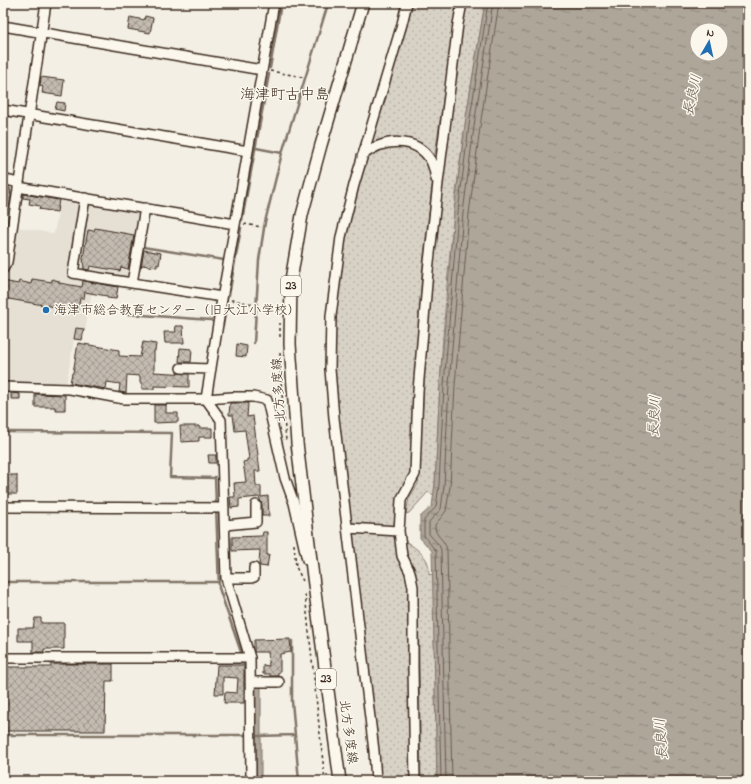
<svg xmlns="http://www.w3.org/2000/svg" width="751" height="784" font-family="'Indie Flower','Klee One',sans-serif">
	<style>
		.built { fill: #e5dfd4 }
		.green { fill: url(#green-dots); stroke: #8a7e72 }
		.water { fill: url(#water-ripples); stroke: #817468; fill-rule: evenodd }
		.lines { fill: none; stroke-linecap: round; stroke-linejoin: round }
		.shore { stroke: #695c50; stroke-width: 1 }
		.stream { stroke: #817468; stroke-width: 2.5 }
		.building { fill: url(#building-cross-hatch); stroke: #3b2a1e }
		.minor-casing { stroke: #3b2a1e; stroke-width: 12 }
		.major-casing { stroke: #3b2a1e; stroke-width: 14 }
		.path { stroke: #3b2a1e; stroke-width: 1.5; stroke-dasharray: 3 3; stroke-linecap: butt }
		.minor { stroke: #fbf7ec; stroke-width: 9 }
		.major { stroke: #fbf7ec; stroke-width: 11 }
		.poi-dot { fill: #1f6fb2; stroke: #fbf7ec; stroke-width: 1.5 }
		.labels { text-anchor: middle; dominant-baseline: central; stroke-width: 3; stroke-linejoin: round; paint-order: stroke }
		.shield { fill: #fbf7ec; stroke: #75685c; stroke-width: 1 }
		.shield-label { font-size: 12px; font-weight: bold; fill: #3b2a1e }
		.poi-label { font-size: 13px; fill: #3b2a1e; stroke: #fbf7ec; text-anchor: start }
		.street-label { font-size: 13px; fill: #3b2a1e; stroke: #fbf7ec }
		.water-label { font-size: 14px; font-style: italic; fill: #645549; stroke: #fbf7ec }
		.quarter-label { font-size: 15px; fill: #3b2a1e; stroke: #fbf7ec }
	</style>
	<defs>
		<pattern id="green-dots" width="8" height="8" patternUnits="userSpaceOnUse"><rect width="8" height="8" fill="#d8d1c6"/><path d="M2 2h.1M6 6h.1" fill="none" stroke="#bab4aa" stroke-width="1.8" stroke-linecap="round"/></pattern>
		<pattern id="water-ripples" width="26" height="14" patternUnits="userSpaceOnUse"><rect width="26" height="14" fill="#afa69a"/><path d="M2 4q2-2 4 0t4 0M15 11q2-2 4 0t4 0" fill="none" stroke="#90877d"/></pattern>
		<pattern id="building-cross-hatch" width="8" height="8" patternUnits="userSpaceOnUse"><rect width="8" height="8" fill="#c3bbb0"/><path d="M0 0l8 8M0 8l8-8" fill="none" stroke="#a0988f"/></pattern>
	</defs>
	<rect width="100%" height="100%" fill="#f3efe4"/>
	<filter id="ink" filterUnits="userSpaceOnUse"><feTurbulence type="fractalNoise" baseFrequency=".025" numOctaves="2"/><feDisplacementMap in="SourceGraphic" scale="8" xChannelSelector="R" yChannelSelector="G"/><feConvolveMatrix kernelMatrix="1 2 1 2 8 2 1 2 1" color-interpolation-filters="sRGB"/></filter>
	<g filter="url(#ink)">
		<path class="built" d="M61,196L142,213L130,277L127,279L94,280L83,341L74,340L66,386L3,384V275L13,258L17,227L54,234Z"/>
		<path class="green" d="M413,3H458L435,154L432,156L385,140L370,143V141Z
			M467,3H485C473,73 461,142 454,213C444,303 439,394 435,484L434,495L428,492L409,513L406,514L409,498L418,484L419,476L426,348L441,185L462,27Z
			M386,145L411,148L418,153L426,160L433,178L422,273L414,391L411,472L396,524L394,526H353L350,522L338,418L334,369L335,314L344,237L366,157Z
			M355,531L396,535C396,554 404,569 409,587L411,781H379L352,535Z
			M405,541C413,546 423,553 427,561C429,565 429,570 429,575L433,574L437,781H421L418,591C417,585 417,578 415,572C411,561 404,552 405,541Z"/>
		<path class="water" d="M485,3H748V781H437L432,551L420,538V517L432,506L435,484L440,384L454,212L466,117ZM697,30H721V54H697Z
			M254,687H261V781H254Z"/>
		<g class="lines">
			<path class="shore" d="M441,781L436,551L424,536V520L436,507L439,485L444,385L458,212L470,118L488,3
				M446,781L441,550L439,545L429,534V522L441,509L444,486L449,385L463,213L475,119L493,3
				M452,781L447,550C444,537 435,538 435,525L446,511L450,487L455,385L469,214L481,120L499,3"/>
			<path class="stream" d="M270,68L281,3
				M282,153L328,4L322,3
				M242,220L269,74
				M143,247L224,260
				M229,295L241,228
				M128,314L211,320
				M223,325L227,303
				M254,343L259,260L265,222L282,153L256,148
				M3,432L172,433L170,477L215,478
				M215,477L219,588L241,652
				M3,582H219
				M292,641V701L299,781
				M3,735H246
				M258,736L295,735"/>
		</g>
		<path class="building" d="M145,16L153,18L150,33L128,29L130,17L144,20Z
			M41,77L64,80L62,96L42,93L43,87L40,86Z
			M57,102L65,103L64,111L55,109Z
			M10,188L11,196L9,208L3,207V189Z
			M23,194L59,200L57,212L39,209L40,206L29,204L30,199L23,198Z
			M95,228L134,235L128,269L121,267L120,271L90,266L89,270L84,269L83,258L88,230L94,231Z
			M144,250L161,253L159,265L157,264V267L142,265L141,267Z
			M32,279L52,282V279L59,281V283L82,287L83,281H84L118,287L116,299L107,298V296L101,295L85,292L84,298H80L78,311L3,298V281L18,284L19,281L31,284Z
			M175,326H183L184,343H165L164,332H176Z
			M76,328L84,329L82,340L74,339Z
			M143,342L156,344L155,351H154V372L189,374V387L154,386V389H142V383H140V376L127,375L126,393L119,392L120,384L107,382L106,389L70,383L72,373H73L78,343L119,350V356L140,357Z
			M237,344L247,346L246,357L236,356Z
			M180,348L192,349L191,362H179Z
			M11,393L20,394V399H11Z
			M35,394L65,395V410H55V407H35Z
			M230,403H248L247,417L253,416L260,471H255L256,486H261V497L268,496L269,516H262V505L259,497L239,499V507L231,508L230,497H235L234,483L246,482L243,462L247,461V459H249L245,430L235,431L233,415H229Z
			M154,405H166V413H178V422L154,423Z
			M180,426H199V428H212V437H199V441L181,442Z
			M208,455H216V463H209Z
			M4,475H17V494H4Z
			M263,532H267V555H269L267,567L260,566L259,564L260,550L232,551V537L262,536Z
			M35,618H41V623H64V649H44V652H33V641H18V628H33Z
			M290,639L291,652L280,654V672H278V676H270V674H263V665L269,666L268,652H254V640Z
			M51,664H113V681H106L105,731H4V667H51Z
			M217,665H244V703H224L225,692L237,693L238,678L223,677V694H215Z"/>
		<g class="lines">
			<g class="minor-casing">
				<path id="minor" d="M3,26L262,70
					M3,110L248,151
					M362,156C381,139 416,135 431,161C434,167 435,174 436,179
					M3,179L18,183
					M18,187L235,224
					M145,208L132,283L222,297
					M3,269L7,262L46,3
					M84,275L73,273L85,198
					M88,276L132,283
					M181,368L211,369
					M3,387L70,389L124,399H206L232,397H253L267,400L285,478L294,503L307,560
					M3,507L224,508
					M225,525L256,522V505
					M348,528L399,531
					M226,578H251L254,577V568
					M3,658H250
					M250,682H279
					M251,781L250,658L226,578L221,420L206,399L222,299L274,3
					M376,781L374,751L334,418L330,369L331,316L341,237L354,185L402,24L407,3
					M415,781L413,668V587L410,572L402,556L399,531L401,500L415,474L418,391L428,271L438,183L458,24L462,3"/>
			</g>
			<g class="major-casing">
				<path id="major" d="M340,781L313,577L297,443L290,344L291,280L302,215L321,145L363,3"/>
			</g>
			<path class="path" d="M270,71L303,77
				M244,224L262,227
				M231,300L253,304
				M280,337V323
				M280,353L281,382L286,441
				M294,544L296,567L303,581
				M305,594L325,781"/>
			<use href="#minor" class="minor"/>
			<use href="#major" class="major"/>
		</g>
	</g>
	<circle class="poi-dot" cx="46" cy="310" r="4"/>
	<g class="labels">
		<g class="shield">
			<rect x="281" y="276" width="20" height="20" rx="3"/>
			<rect x="316" y="669" width="20" height="20" rx="3"/>
		</g>
		<g class="shield-label">
			<text x="291" y="286">23</text>
			<text x="326" y="679">23</text>
		</g>
		<g class="poi-label">
			<text x="54" y="310">海津市総合教育センター（旧大江小学校）</text>
		</g>
		<g class="street-label">
			<text transform="translate(279 390) rotate(-94)">北方多度線</text>
			<text transform="translate(348 732) rotate(82)">北方多度線</text>
		</g>
		<g class="water-label">
			<text transform="translate(693 95) rotate(-78)">長良川</text>
			<text transform="translate(655 416) rotate(-87)">長良川</text>
			<text transform="translate(662 739) rotate(-94)">長良川</text>
		</g>
		<g class="quarter-label">
			<text x="285" y="95">海津町古中島</text>
		</g>
	</g>
	<rect width="751" height="784" fill="none" stroke="#fbf7ec" stroke-width="16"/>
	<rect x="8" y="8" width="735" height="768" fill="none" stroke="#3b2a1e" stroke-width="1.5" filter="url(#ink)"/>
	<g transform="translate(709 42) rotate(9)"><circle r="19" fill="#fbf7ec" stroke="#aea59a"/>
	<path d="M0-3L7 15L0 10L-7 15Z" fill="#1f6fb2"/>
	<text y="-6" font-size="11" font-weight="bold" text-anchor="middle" fill="#3b2a1e">N</text>
	</g>
</svg>
